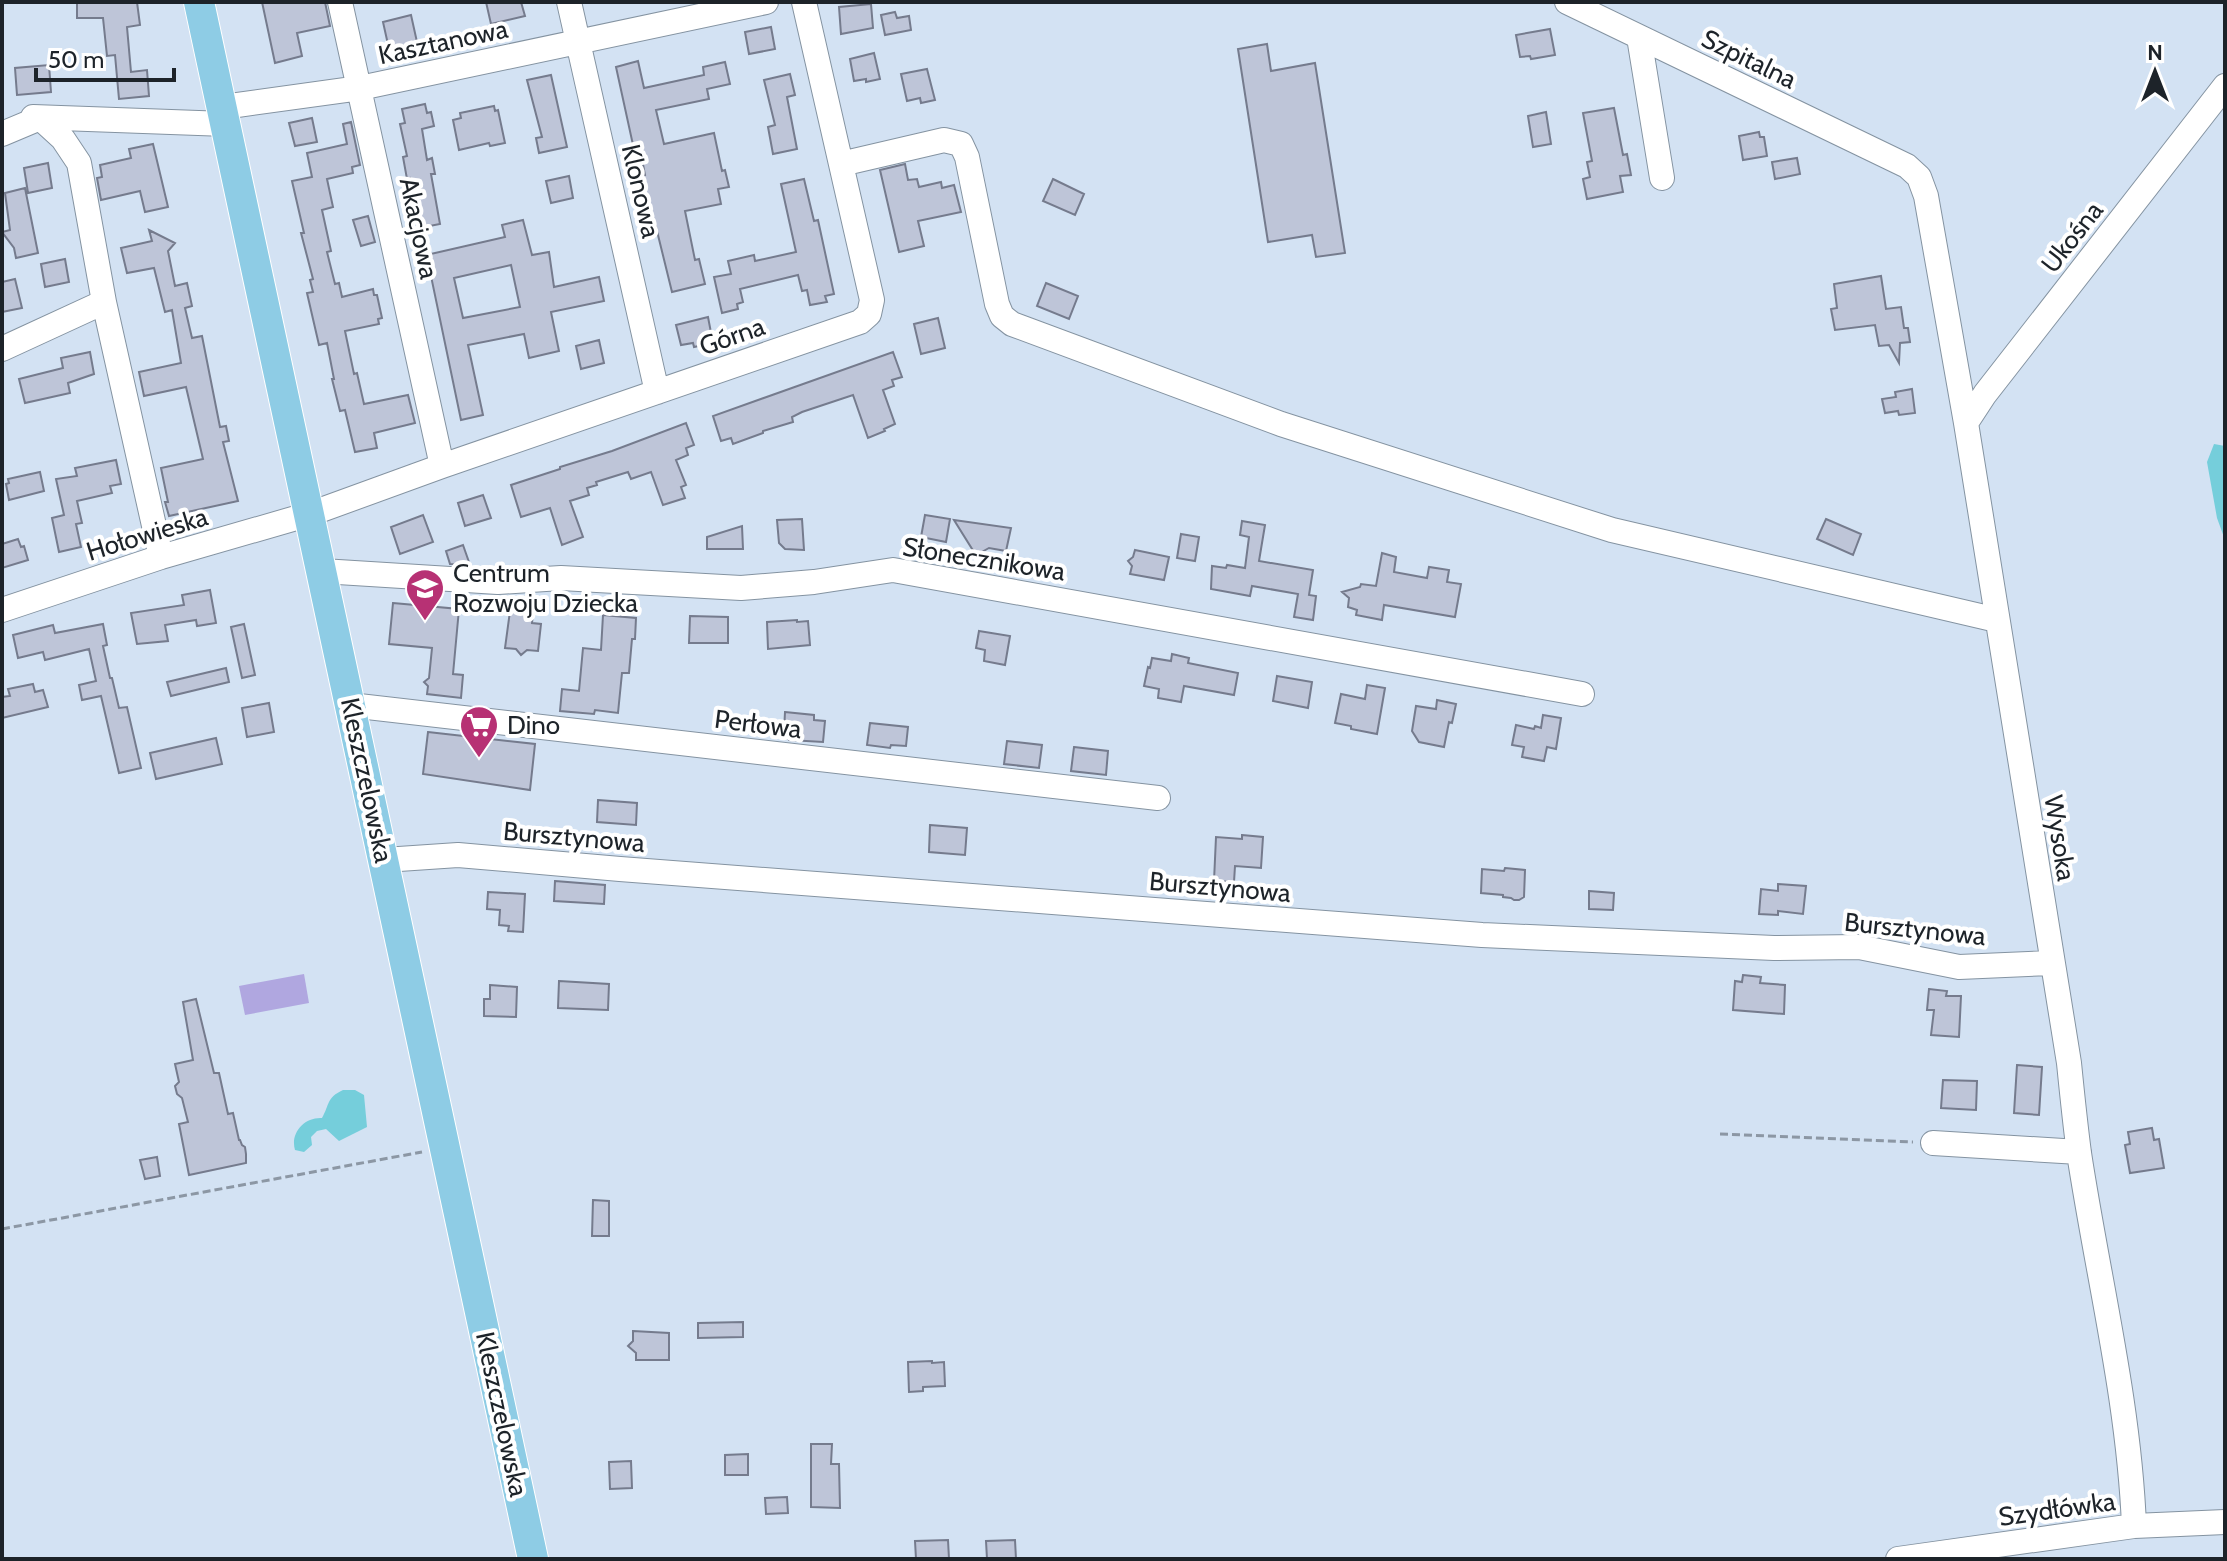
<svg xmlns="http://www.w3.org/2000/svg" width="2227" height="1561" font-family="Cabin,sans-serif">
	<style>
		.green { fill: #b0a7e0 }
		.water { fill: #75cedb }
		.building { fill: #bec5d8; stroke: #757b8d; stroke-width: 2; fill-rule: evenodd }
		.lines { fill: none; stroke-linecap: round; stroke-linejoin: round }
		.minor-casing { stroke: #8493a1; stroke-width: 26 }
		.major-casing { stroke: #fff; stroke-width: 32 }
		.path { stroke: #8c97a4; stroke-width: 3; stroke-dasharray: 8 4; stroke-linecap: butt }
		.minor { stroke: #fff; stroke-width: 24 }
		.major { stroke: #8ecce5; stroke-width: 30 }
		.labels { text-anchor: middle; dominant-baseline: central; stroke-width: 8; stroke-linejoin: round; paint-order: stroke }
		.street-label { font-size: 26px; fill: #1d2329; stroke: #fff }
		.poi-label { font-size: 26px; fill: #1d2329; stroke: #fff; text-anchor: start }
	</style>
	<rect width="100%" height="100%" fill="#d3e2f3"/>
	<path class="green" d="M304,974L309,1003L245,1015L239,986Z"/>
	<path class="water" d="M2214,444L2225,446V540L2217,518L2207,462Z
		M343,1090H355L364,1095L367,1127L339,1141L326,1129L317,1131L311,1137L312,1145L304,1152L295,1150C290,1133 304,1117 322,1118C330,1104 326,1098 343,1090Z"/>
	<path class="building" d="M77,2H137L140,25L127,27L131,72L147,70L149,96L119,99L115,55L107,56L103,18H77Z
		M262,2H325L330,26L297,33L302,56L275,63Z
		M486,2H521L525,16L491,24Z
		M871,4L873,28L841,34L839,7Z
		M895,12L897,18L909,16L911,30L885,35L881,15Z
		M411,15L417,42L389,49L383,22Z
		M771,27L775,49L749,54L745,32Z
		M1550,29L1555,55L1531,59L1530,56L1520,57L1516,35Z
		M1267,44L1271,71L1315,63L1345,253L1316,257L1312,235L1268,242L1238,49Z
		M874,53L880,79L866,82V79L854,81L850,59Z
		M638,61L644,88L704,75L703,67L725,62L730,84L707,89L709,99L656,110L664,144L714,133L722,171L725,170L729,187L718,189L721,204L685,211L695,260L699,259L705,284L672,292L656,227L650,228L643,191H641L638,177L645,175L639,143L633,145L616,67Z
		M49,65L51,92L17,95L15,68Z
		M927,69L935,100L921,103L920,98L907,101L901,74Z
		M790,74L795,95L787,97L797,149L773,154L768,127L775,125L764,80Z
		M551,75L567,147L539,153L536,138L542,137L527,80Z
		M425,104L427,113L431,112L434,126L422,129L427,160L432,158L435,174H431L440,224L419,228L410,178L407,179L403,157L407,156L400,124L405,123L402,109Z
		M494,106L495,111L498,110L505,143L490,146L489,143L459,150L453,120L461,118L460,113Z
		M1614,108L1623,155L1627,154L1631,175L1620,176L1623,192L1587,199L1583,179L1590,177L1587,162L1592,161L1583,113Z
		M1546,112L1551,144L1533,147L1528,116Z
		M312,118L317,142L295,146L289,123Z
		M351,122L360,165L352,167L353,173L327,179L333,207L322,210L331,251L327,252L335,284L339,283L342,297L373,289L374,295H377L382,318L378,319L379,324L345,331L354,374L357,373L364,404L408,395L415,423L374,433L377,448L355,452L345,410L340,411L332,379H334L327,343L319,345L307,293L313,292L310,280L313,279L301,233H304L292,181L312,177L307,153L347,144L343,124Z
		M1759,132L1760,137H1764L1767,156L1743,160L1739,136Z
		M153,144L168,207L145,212L140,191L101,200L97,178L102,177L100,165L131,158L129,149Z
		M1797,158L1800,174L1775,179L1772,162Z
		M48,163L52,188L28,193L24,168Z
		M905,164L908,180L917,179L919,187L941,182L942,188L954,185L961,212L918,221L924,246L899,252L880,170Z
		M569,176L573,198L551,203L546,181Z
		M804,179L814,221L818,220L834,294L825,296L827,302L810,305L807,290L802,291L798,275L740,289L743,302L737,304L738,309L722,313L714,277L731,274L728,261L754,255L755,261L796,252L781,184Z
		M1053,179L1084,194L1075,215L1043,201Z
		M25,188L38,253L16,258L14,248L2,232L10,230L5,193Z
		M368,216L375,242L361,246L353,220Z
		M523,220L532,255L549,252L554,287L599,277L604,301L551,312L559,351L529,358L524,334L468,345L483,415L461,420L431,276L420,269L424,263L422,256L505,237L502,225ZM511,265L520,307L463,318L454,278Z
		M149,230L175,243L168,251L175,286L187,283L192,306L185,308L192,338L202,336L220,427L226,426L229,441L223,442L238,501L169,516L165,502H168L161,468L203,459L186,387L144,396L139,372L181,363L172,310L165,312L154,268L127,273L121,248L152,241Z
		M65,259L69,282L45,287L41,264Z
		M1881,276L1886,309L1901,307L1904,328H1908L1910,342L1900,343L1899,363L1889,345L1879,346L1875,325L1835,330L1831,309L1837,308L1834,284Z
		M15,279L22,308L2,312V282Z
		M1046,283L1078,296L1069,319L1037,306Z
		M708,317L713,343L694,347L693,343L681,345L676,325Z
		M938,318L945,348L921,354L914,324Z
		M599,340L604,363L581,369L576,346Z
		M90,352L94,374L68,383L70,393L25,403L19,379L63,368L61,358Z
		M893,352L902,377L892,380L894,386L883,390L895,424L884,429L885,431L868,438L853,395L802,412L792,417L793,422L763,431V433L733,444L731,438L721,441L713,416Z
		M1912,389L1915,413L1899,415L1898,411L1885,413L1882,399L1896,397L1895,392Z
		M686,423L694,445L686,448L688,455L676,460L686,485L681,487L685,498L663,505L651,472L631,479L628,472L596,482L597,485L587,488L589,495L570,501L583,537L562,545L550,508L521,517L511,485L560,469V467L612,451Z
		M116,460L121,484L110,486L112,493L77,501L82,523L76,524L81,547L59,552L52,518L64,515L56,479L77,476L75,468Z
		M40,472L44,491L9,500L6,484L9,483L8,479Z
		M483,495L491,518L465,526L458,503Z
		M423,515L433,542L400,554L391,527Z
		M925,515L950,519L946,542L921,537Z
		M802,519L804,550L785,549L779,543L777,520Z
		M1826,519L1861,534L1853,555L1817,539Z
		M954,520L1011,528L1006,551L989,548L980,553L974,552Z
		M1242,521L1265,525L1259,561L1313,570L1309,595L1316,596L1313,620L1294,617L1298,594L1252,586L1250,596L1211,589L1212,566L1226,568L1227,565L1245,568L1249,537L1240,535Z
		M742,526L743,549H707V537Z
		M1181,534L1199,537L1195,561L1177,558Z
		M18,539L21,547L24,546L28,560L2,568V544Z
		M463,545L470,565L450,564L446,551Z
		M1135,550L1169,557L1164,580L1130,574L1132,566L1128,561L1133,557Z
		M1382,553L1396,557L1394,572L1427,578L1429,567L1449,570L1447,582L1461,584L1455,617L1384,605L1382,620L1356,615L1357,610L1348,607L1349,598L1342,592L1360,587L1361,584L1376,586Z
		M210,590L216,623L197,626L196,620L165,625L168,641L137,644L131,613L184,605L182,595Z
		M393,603L459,609L453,674L463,675L461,698L427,694L428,686L424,682L429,678L432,648L389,644Z
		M510,611L533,614L532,623L541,624L538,651L527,650L521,655L516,649L505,648Z
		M603,615L636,618L635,639H632L629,673H622L618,713L595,710L594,714L560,711L562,689L579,691L583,648L601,650Z
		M690,616L728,617V643H689Z
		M797,620V622L808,621L810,645L768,649L767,622Z
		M103,624L107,645L103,646L110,678H112L119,708L127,707L141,768L119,773L101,696L82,700L79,685L96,681L89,649L45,660L43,652L18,658L13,635L53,625L55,633Z
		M244,624L255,675L242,678L231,627Z
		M979,631L1010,636L1005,665L984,661L985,650L976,648Z
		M1172,654L1189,658L1188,663L1238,673L1234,695L1184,686L1181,702L1158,698L1159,689L1144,686L1148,667L1150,668L1152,658L1171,661Z
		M226,668L229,682L171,696L167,682Z
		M1277,676L1312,682L1308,708L1273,701Z
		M33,684L35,692L43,690L48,707L2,718V697L10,696L8,689Z
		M1367,685L1385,688L1377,734L1351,729V726L1335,723L1341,694L1365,699Z
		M1437,700L1456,704L1452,723L1449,722L1444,747L1419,742L1412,731L1416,706L1436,709Z
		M269,703L274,732L247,737L242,708Z
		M785,712L814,715V720L825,721L823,742L789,740L784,732Z
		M1543,715L1561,718L1556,749L1547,747L1544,761L1522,757L1524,747L1512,745L1516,725L1534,729L1535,726L1541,728Z
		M870,723L908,727L906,746L891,745L890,748L867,745Z
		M428,732L535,744L530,790L423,774Z
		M216,738L222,764L156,779L150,753Z
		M1007,741L1042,745L1039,768L1004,764Z
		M1074,747L1108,751L1106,775L1071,771Z
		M598,800L637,803L636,825L597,822Z
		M930,825L967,828L965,855L929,852Z
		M1242,835L1263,837L1261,868L1235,866L1234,882L1214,881L1216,837L1242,839Z
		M1505,868L1525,870L1524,897L1519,900H1514L1511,898L1503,897V895L1481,893L1482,869L1504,871Z
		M555,881L605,885L604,904L554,901Z
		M1778,884L1806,886L1803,914L1778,911V915L1759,914L1761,889L1778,891Z
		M1589,891L1614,893L1613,910L1589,909Z
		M488,892L525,894L523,932L508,931L509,926L499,925L500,910L487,909Z
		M1743,975L1761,977L1760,983L1785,985L1784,1014L1733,1010L1735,981L1742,982Z
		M559,981L609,984L608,1010L558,1008Z
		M490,985L517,987L516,1017L484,1016V999H490Z
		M1929,989L1947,991L1946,996H1961L1959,1037L1931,1035L1934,1010H1927Z
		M196,999L214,1073H219L228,1114L233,1113L239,1140H240L242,1145L245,1147L246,1154V1163L189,1175L179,1124L188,1122L182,1098L177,1094L175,1086L179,1082L175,1064L193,1060L183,1002Z
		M2017,1065L2042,1067L2039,1115L2014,1113Z
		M1943,1080L1977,1081L1976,1110L1941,1108Z
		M2152,1128L2154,1140L2159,1139L2164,1168L2130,1173L2125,1145L2130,1144L2128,1132Z
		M157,1157L160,1176L145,1179L140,1160Z
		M593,1200L609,1201V1236H592Z
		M743,1322V1337L698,1338V1323Z
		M633,1331L669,1333V1360H636V1353L628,1346L633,1341Z
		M932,1361V1363L944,1362L945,1386L923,1387V1391L909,1392L908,1362Z
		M811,1444H832L831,1464H839L840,1508L811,1507Z
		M748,1454V1475H725V1455Z
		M631,1461L632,1488L610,1489L609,1462Z
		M787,1497L788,1513L766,1514L765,1498Z
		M948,1540L949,1559H916L915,1541Z
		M1015,1540L1016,1559H987L986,1541Z"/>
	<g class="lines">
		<g class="minor-casing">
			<path id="minor" d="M340,2L442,466
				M569,2L657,392
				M1567,2L1907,166L1919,177L1926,196L1966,423L2069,1063C2072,1093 2075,1123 2079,1153C2098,1278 2129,1400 2134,1526
				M1639,37L1662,178
				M223,107L360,88L766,2
				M33,117L226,124
				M2,134L40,118L63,139L79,163L104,302L2,349
				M841,164L944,140L961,144L967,157L997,304L1002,316L1012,324L1281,424L1612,530L1997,620
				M104,302L161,557
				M1966,423L1985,394L2225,86
				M322,571L498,582L561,578L741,588L814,582L893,570L1582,694
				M2,610L161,557L310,514L442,466L860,322L869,314L872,300L804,2
				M350,705L1158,798
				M384,860L458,855L620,869L1482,935L1774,948L1859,947L1959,967L2051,963
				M1933,1143L2079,1152
				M1898,1559L2134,1526L2225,1522"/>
		</g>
		<g class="major-casing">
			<path id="major" d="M199,2L533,1559"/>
		</g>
		<path class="path" d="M1720,1134L1913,1142
			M2,1229L422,1152"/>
		<use href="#minor" class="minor"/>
		<use href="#major" class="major"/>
	</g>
	<defs>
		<g id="school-pin" transform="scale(2)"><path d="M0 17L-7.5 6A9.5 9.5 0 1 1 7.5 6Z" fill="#b73174" stroke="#fff"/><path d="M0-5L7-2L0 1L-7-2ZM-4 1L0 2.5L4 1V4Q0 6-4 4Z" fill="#fff"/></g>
		<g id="supermarket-pin" transform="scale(2)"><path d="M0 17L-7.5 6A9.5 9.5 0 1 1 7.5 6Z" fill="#b73174" stroke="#fff"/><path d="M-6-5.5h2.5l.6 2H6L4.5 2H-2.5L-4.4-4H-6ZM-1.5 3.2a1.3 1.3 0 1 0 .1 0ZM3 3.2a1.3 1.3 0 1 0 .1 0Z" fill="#fff"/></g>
	</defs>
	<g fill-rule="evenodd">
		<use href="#school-pin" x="425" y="588"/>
		<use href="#supermarket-pin" x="479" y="725"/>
	</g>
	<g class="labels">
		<g class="street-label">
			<text transform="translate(443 42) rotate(-12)">Kasztanowa</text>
			<text transform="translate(1749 59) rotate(26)">Szpitalna</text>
			<text transform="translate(641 191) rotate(77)">Klonowa</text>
			<text transform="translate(419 228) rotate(78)">Akacjowa</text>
			<text transform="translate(2072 237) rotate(-52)">Ukośna</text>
			<text transform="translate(732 336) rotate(-19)">Górna</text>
			<text transform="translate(147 534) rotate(-17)">Hołowieska</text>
			<text transform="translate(984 559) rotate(9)">Słonecznikowa</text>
			<text transform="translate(758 724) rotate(7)">Perłowa</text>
			<text transform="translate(367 780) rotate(78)">Kleszczelowska</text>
			<text transform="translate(574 837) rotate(5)">Bursztynowa</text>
			<text transform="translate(2060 838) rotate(81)">Wysoka</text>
			<text transform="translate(1220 887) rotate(5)">Bursztynowa</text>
			<text transform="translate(1915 929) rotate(6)">Bursztynowa</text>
			<text transform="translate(502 1414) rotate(78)">Kleszczelowska</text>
			<text transform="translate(2057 1509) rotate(-8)">Szydłówka</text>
		</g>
		<g class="poi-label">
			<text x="453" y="573">Centrum<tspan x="453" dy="30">Rozwoju Dziecka</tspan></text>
			<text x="507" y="725">Dino</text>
		</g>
	</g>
	<rect width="2227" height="1561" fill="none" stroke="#1d2329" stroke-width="8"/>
	<g transform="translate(2155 72)" stroke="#ffffff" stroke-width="6" paint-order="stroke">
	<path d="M0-6L14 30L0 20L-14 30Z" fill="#1d2329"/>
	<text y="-12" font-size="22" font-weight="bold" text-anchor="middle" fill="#1d2329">N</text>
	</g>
	<path d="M36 68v12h138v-12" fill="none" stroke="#1d2329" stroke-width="4"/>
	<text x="48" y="68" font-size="24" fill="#1d2329" stroke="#ffffff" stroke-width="6" paint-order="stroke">50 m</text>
</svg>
